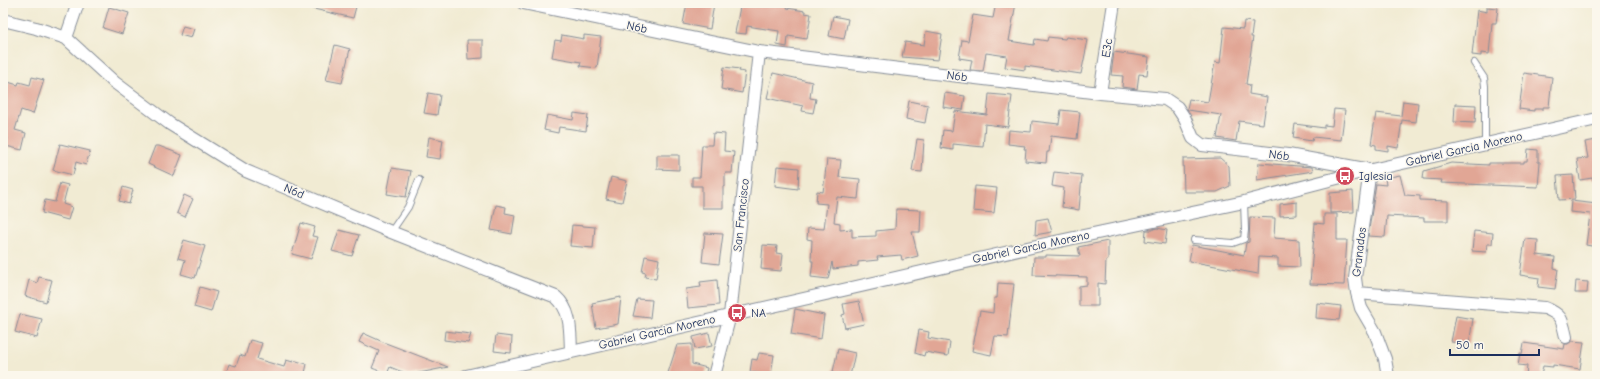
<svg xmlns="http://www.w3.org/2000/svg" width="1600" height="379" font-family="'Comic Neue',sans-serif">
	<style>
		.building { fill: #e1a695 }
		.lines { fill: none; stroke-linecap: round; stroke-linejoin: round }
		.lane-casing { stroke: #868d98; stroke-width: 8 }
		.street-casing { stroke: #868d98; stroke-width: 14 }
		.lane { stroke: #fff; stroke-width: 6 }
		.street { stroke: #fff; stroke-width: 12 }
		.labels { text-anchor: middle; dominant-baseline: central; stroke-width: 3; stroke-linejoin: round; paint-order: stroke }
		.street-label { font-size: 12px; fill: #1b2f5e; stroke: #fbf7ec }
		.poi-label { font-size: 12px; fill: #1b2f5e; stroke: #fbf7ec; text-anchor: start }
	</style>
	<rect width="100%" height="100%" fill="#fbf7ec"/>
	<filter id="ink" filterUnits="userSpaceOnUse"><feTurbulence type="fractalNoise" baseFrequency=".025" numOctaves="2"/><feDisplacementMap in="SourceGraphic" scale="8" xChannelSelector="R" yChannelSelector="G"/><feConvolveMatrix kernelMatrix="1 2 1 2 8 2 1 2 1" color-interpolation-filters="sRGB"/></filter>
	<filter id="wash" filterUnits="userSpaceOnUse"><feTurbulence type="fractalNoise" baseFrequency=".012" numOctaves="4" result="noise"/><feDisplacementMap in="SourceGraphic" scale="16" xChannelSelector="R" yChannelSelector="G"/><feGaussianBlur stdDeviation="0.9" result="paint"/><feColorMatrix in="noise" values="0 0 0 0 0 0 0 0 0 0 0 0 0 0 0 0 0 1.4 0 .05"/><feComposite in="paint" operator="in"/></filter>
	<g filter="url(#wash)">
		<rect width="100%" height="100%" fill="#f1ebd3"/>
		<g id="blocks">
			<path class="building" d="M306,3H357L353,18L305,7Z
				M687,3H714L710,29L683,24Z
				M743,3H788L787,8L805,11V13L811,14L807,39L788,36L787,47L777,45L779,31L747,26L746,34L735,33L740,7H742Z
				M996,3H1016L1009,41L1034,45L1035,39L1047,41L1048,37L1065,39L1066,37L1088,40L1081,74L1025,66V70L1005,67L1007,56L986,53L983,71L970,70L972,60L959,58L962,40L968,41L973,15L993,18Z
				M109,7L129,13L122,34L103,28Z
				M1487,7L1498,8L1496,23H1492L1489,54L1481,53V56L1472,55L1477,10L1487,12Z
				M833,16L848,19L844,39L829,36Z
				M1244,21L1253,22L1251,37H1253L1246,84L1250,85L1249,94L1267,97L1263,124L1239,121L1236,141L1217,138L1221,115L1188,110L1187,109L1189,99L1208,102L1215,62L1220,63L1224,27L1243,29Z
				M183,26L194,29L191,38L180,35Z
				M926,31L942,34L938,60L902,57L905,42L924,45Z
				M562,35L584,39V35L601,37L597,68L580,66L581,62L552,57L555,40L561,41Z
				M467,40H483V58L468,59Z
				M335,45L350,49L342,83L326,80Z
				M1114,52L1149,57L1147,75L1139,74L1137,89L1122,87L1123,76L1111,75Z
				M724,67L740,69L739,71L745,72L742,93L721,89Z
				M773,73L812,82L810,98L816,99L813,113L802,111L803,106L767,98Z
				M1524,73L1552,77L1549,107H1543V109H1534V111L1519,109Z
				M32,77L44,80L33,114L21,110L15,130L26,133L22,150L6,146L8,138L3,137V99L8,82L18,85L19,82L30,85Z
				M428,93L440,95L437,115L424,113Z
				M945,93L965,96L963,110L943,107Z
				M989,94L1012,96L1008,127L985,124L983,147L953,144V150L941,148L943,130L952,131L955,111L987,115Z
				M909,101L928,105L925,123L906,119Z
				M1403,101L1418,103L1416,122L1402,120L1398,148L1388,146V151L1376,149V145L1371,144L1376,113L1401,116Z
				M1455,104L1476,105L1475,123L1454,122Z
				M1334,109L1345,110L1341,140L1313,137L1312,141L1293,138L1295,124L1324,128V125L1332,126Z
				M1061,110L1080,112L1077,139L1051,136L1049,152H1047L1046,163L1025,161L1026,149H1024L1025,146L1008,144L1009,130L1031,132L1032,121L1059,124Z
				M574,113L588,115L586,131L559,127L558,133L544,130L547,115L573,120Z
				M713,133L725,134L724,151L734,152L732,173H725V187L723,186V208H702V186H692V177H700L702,145H712Z
				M429,137L443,140L440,159L426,157Z
				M917,139L924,140L922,172L912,171Z
				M1597,140V179L1593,180L1592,178L1580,180L1577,159L1588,158L1585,142Z
				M60,144L90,151L86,165L76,162L73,175L53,170Z
				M155,146H159L182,155L174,176L148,164Z
				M1528,149L1538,150V162H1540L1538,187L1441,183L1442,180L1423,179L1424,171L1451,163L1489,165V163H1524V161H1527Z
				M657,155H679V170L657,169Z
				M1220,158L1229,166L1230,186L1217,192H1184L1183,159Z
				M827,159L841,160L839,177L860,179L858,199L837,197L834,222L840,223V230L852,229V237L876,236V231L895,229L896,209L921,210L920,232H912L918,256L902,260L901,255L877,257L878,260L858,262V266L833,269L832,262L828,279L811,277L813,261H811L812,240L807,239L808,228L824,229L827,204L816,203L817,191L823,192Z
				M1259,163L1312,167L1313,171L1257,180Z
				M777,166L799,168L798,189L775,186Z
				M392,168L411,171L406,197L387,194Z
				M1054,172L1082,175L1079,210L1062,207L1064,188L1052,186Z
				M1400,175L1405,195L1420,196V200L1448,201V221H1424V218L1387,216L1385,237L1368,236L1376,184L1386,185L1385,178Z
				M1573,175L1575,199L1559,200L1557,176Z
				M611,177L627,181L622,202L606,199Z
				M60,183L68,185L63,204L72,207L68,220L42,213L45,200L55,202Z
				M975,186L997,188L994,213L973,211Z
				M123,187L133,190L129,204L119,201Z
				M1353,191L1354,212L1330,213V193Z
				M184,195L193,199L185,217L177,213Z
				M1571,201L1597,204V247L1586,245L1590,214L1570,212Z
				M1297,202V215L1280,216V204Z
				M496,205L506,207L505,213L515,215L512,234L491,230Z
				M1324,214H1337V240H1347L1344,285L1310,284L1315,223L1324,224Z
				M1250,217L1275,218L1274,238L1299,240L1300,267L1278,266V258L1259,257L1258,274L1189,261L1192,245L1244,255L1246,243L1249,242Z
				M1048,218L1052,232L1035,235L1036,220Z
				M301,223L315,227L312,236L318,237L311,259L292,254Z
				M572,225L595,227L593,248L570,246Z
				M1157,228L1167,230L1165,244L1145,241L1146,230H1153V229Z
				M339,230L359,235L352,256L332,251Z
				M1474,231L1493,233L1492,244H1487L1486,252L1472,251Z
				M705,233L723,234L719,264L702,262Z
				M1525,239L1538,240L1537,255L1555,257L1554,268L1558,269L1555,289L1538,287L1539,278L1520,275Z
				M184,240L205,246L195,278L181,274L185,260L178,258Z
				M1108,241V260H1106L1105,284L1098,283V306H1079V286L1087,285V277L1033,275L1034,257H1046V255L1080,256L1078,247Z
				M763,245L777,246L776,253L783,254L781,271L761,269Z
				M645,256L659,259L656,279L645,277L646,273L642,272Z
				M39,277L52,280L46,302L25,296L29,280L37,283Z
				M717,280L719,305L688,308L686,289L701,287L700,282Z
				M1576,281L1588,282L1587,293H1575Z
				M998,283L1014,284L1008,337L995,336L991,355L972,351L980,311L993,313L994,298H997Z
				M200,287L217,292L211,312L194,307Z
				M621,297L618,324L596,328L592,303Z
				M637,299L652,300L650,318L633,316Z
				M859,301L864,324L845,328L842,315L845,314L843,304Z
				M1317,303L1341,306L1339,320L1316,318Z
				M795,309L824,315L821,339L791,334Z
				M20,314L42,319L37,338L15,332Z
				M1456,316L1473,319L1469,344L1451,342Z
				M919,330L929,332L928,338L950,342L948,356L925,352L924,356L915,353Z
				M445,331L471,334L468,343L444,340Z
				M363,333L383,342L448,367L410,375L390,367L387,374L372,368L379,351L359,342Z
				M709,333L712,346L695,349L693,337Z
				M496,335L512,337L511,353L494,351Z
				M250,340L262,343L257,359L284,367L286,360L293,362V360L307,364L305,373H307L306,376H225L229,364L236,366L240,355L245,357Z
				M1572,341L1584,342L1580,369L1553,365V367L1543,366L1541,376H1526L1527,366L1518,365L1520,353L1522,354L1524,343L1564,349L1565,344H1568Z
				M692,344V364L707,368L705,376H667L677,345Z
				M838,349L855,353L850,376H832Z
				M759,353L774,355L771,375L750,372L752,359L757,360Z"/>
		</g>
	</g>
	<g filter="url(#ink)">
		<use href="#blocks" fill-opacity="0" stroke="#868d98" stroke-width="1"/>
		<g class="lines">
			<g class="lane-casing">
				<path id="lane" d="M1474,63L1484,78L1485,86V144
					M391,232L408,207L419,180
					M1194,240L1233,243L1244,239L1245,230L1244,202"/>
			</g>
			<g class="street-casing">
				<path id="street" d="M523,3L759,52L1100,93L1165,99L1177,107L1185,119L1193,138L1202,145L1288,155L1365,169
					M3,20L36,28L66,38L114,82L170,124L246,171L391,232L556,297C572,311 570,332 571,351
					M66,38L78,3
					M1100,93L1114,3
					M1370,170L1355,278L1357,293L1361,308L1375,332L1385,359L1388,376
					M1357,293L1545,308C1562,315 1562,319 1566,337
					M466,376L1036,246L1244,202L1345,176L1597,119
					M714,376L730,315L759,52"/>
			</g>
			<use href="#lane" class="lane"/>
			<use href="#street" class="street"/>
		</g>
	</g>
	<defs>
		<g id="bus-disc" transform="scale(1)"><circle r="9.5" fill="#d1495b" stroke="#fbf7ec"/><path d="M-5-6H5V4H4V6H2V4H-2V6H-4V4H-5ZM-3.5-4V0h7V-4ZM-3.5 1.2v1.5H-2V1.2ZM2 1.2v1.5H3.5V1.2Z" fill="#fff"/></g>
	</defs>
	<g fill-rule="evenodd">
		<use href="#bus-disc" x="1345" y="176"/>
		<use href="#bus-disc" x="737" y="313"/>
	</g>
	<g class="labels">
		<g class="street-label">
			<text transform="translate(637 27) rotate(12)">N6b</text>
			<text transform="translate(1107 48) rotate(-81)">E3c</text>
			<text transform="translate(957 76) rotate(7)">N6b</text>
			<text transform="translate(1464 149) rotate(-13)">Gabriel Garcia Moreno</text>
			<text transform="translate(1279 155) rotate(7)">N6b</text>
			<text transform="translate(294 191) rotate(23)">N6d</text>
			<text transform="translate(741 215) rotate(-84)">San Francisco</text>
			<text transform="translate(1031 247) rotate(-12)">Gabriel Garcia Moreno</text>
			<text transform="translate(1359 252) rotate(-83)">Granados</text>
			<text transform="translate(657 332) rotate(-13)">Gabriel Garcia Moreno</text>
		</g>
		<g class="poi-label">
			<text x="1359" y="176">Iglesia</text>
			<text x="751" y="313">NA</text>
		</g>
	</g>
	<rect width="1600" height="379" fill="none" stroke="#fbf7ec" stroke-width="16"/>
	<path d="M1450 349v6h89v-6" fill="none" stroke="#1b2f5e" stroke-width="2"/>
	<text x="1456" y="349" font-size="12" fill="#1b2f5e" stroke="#fbf7ec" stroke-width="3" paint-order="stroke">50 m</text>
</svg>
